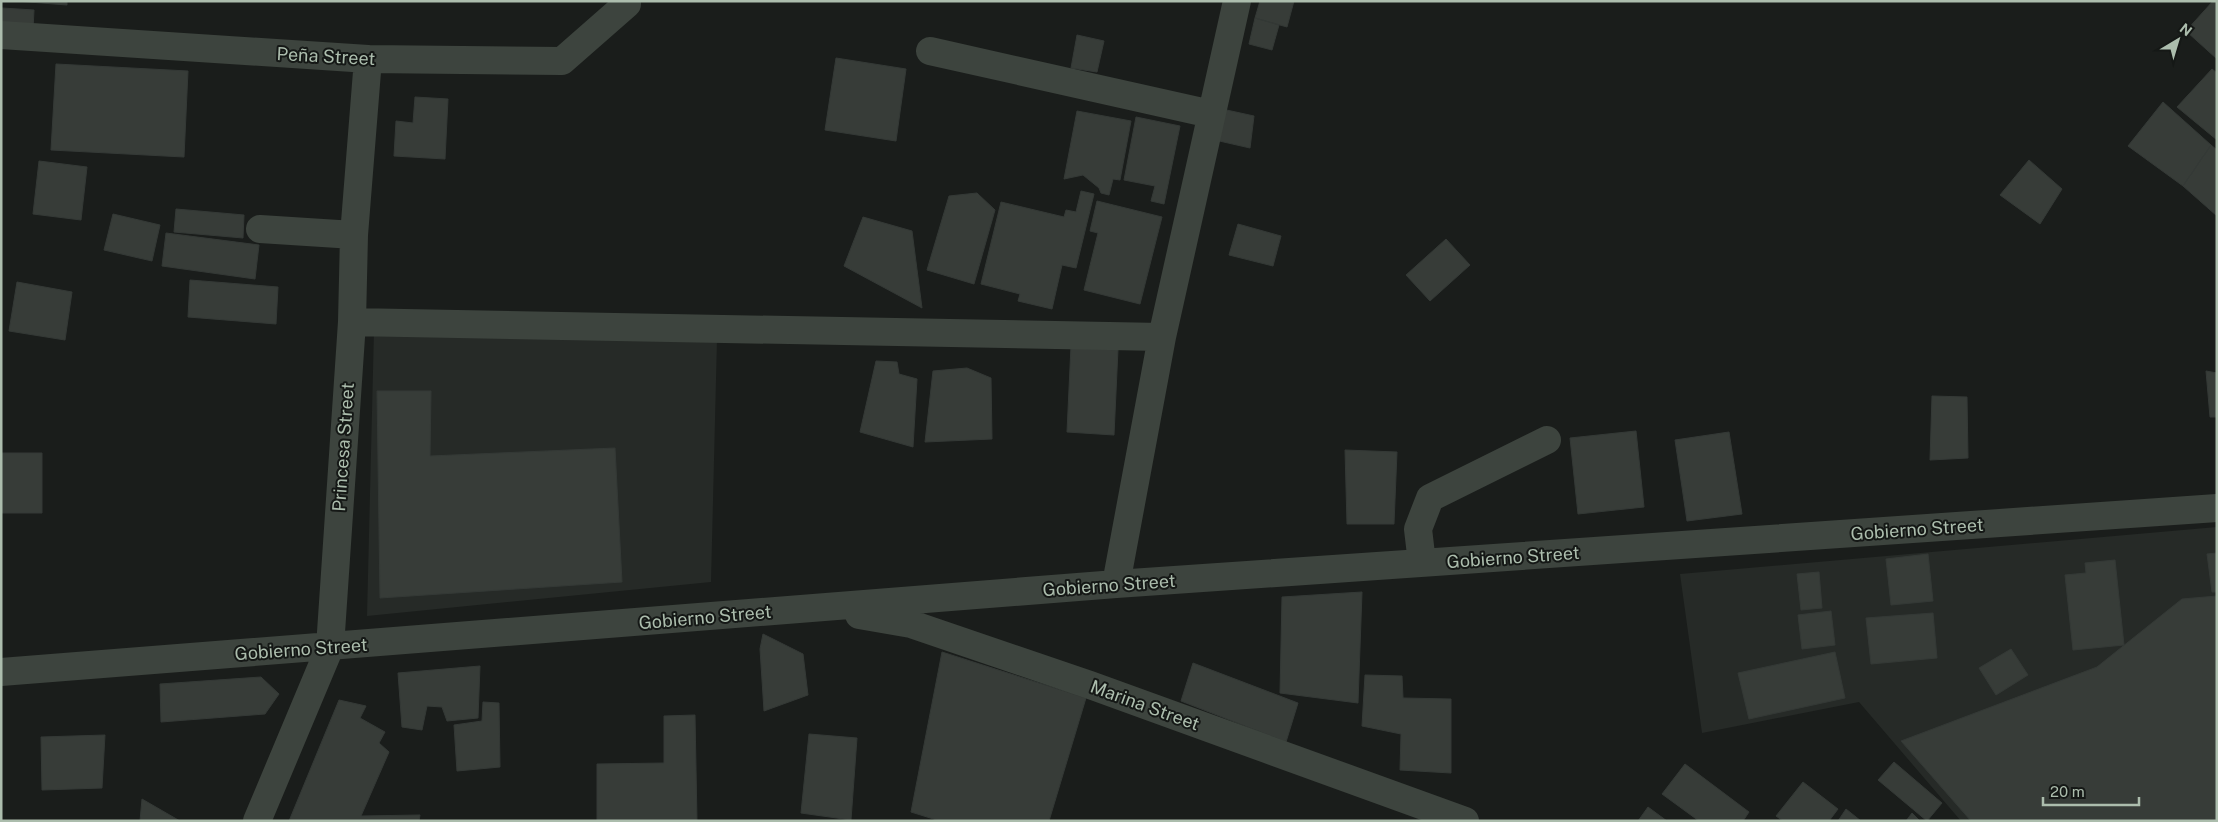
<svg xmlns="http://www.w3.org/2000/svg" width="2218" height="822" font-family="'Public Sans',sans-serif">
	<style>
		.built { fill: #262a27 }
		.building { fill: #373c38; stroke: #343936 }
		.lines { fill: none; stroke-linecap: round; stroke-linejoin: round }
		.minor { stroke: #3d443e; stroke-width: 28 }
		.labels { text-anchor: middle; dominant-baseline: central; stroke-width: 4; stroke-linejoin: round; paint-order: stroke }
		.street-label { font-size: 18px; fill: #acbdad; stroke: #151816 }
	</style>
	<rect width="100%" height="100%" fill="#1a1d1b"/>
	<path class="built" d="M374,330L717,339L711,582L367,616Z
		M2217,527V821H1961L1859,702L1702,733L1680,574Z"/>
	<path class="building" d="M16,1H67V5Z
		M1260,1H1294L1287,27L1255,18Z
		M2213,1H2217V59L2186,31Z
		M2,8L34,10L33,29L1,28Z
		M1255,18L1279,25L1272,50L1249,44Z
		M1077,35L1104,41L1097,72L1071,68Z
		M836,58L906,69L896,141L825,130Z
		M56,64L188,71L184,157L51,150Z
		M2212,69L2217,73V140L2177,107Z
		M415,97L448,99L445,159L394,156L396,121L413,123Z
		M2163,102L2211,145L2183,186L2128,146Z
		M1222,109L1254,116L1250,148L1215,140Z
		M1077,111L1131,121L1120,180L1113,179L1109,195L1101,193L1099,188L1083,175L1064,179Z
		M1136,117L1180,126L1164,204L1151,201L1155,186L1124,180Z
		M2211,145L2217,150V216L2183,186Z
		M2029,160L2062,189L2040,224L2000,195Z
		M39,161L87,167L81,220L33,214Z
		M1081,191L1094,194L1076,268L1062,265L1052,309L1018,301L1020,294L981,284L1001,202L1064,217L1066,210L1076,212Z
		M977,193L995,210L974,284L927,270L949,196Z
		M1097,201L1162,217L1140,304L1084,290L1098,233L1090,231Z
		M176,209L244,215L243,238L174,232Z
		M113,214L160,225L152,261L104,250Z
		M863,217L912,231L922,308L844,266Z
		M1238,224L1281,236L1273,266L1229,255Z
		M166,233L259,245L255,279L162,266Z
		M1446,239L1470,265L1430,301L1406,275Z
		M190,280L278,287L276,324L188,317Z
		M17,282L72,292L65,340L9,331Z
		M1071,346L1118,349L1114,435L1067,432Z
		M876,361L897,362L899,374L917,379L913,447L860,432Z
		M967,368L991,378L992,439L925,442L933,371Z
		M2206,371L2217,373V417H2210Z
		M377,391H431L430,456L615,448L622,582L380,598Z
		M1932,396L1967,397L1968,458L1930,460Z
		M1636,431L1644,507L1578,514L1570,438Z
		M1729,432L1742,514L1687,521L1675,440Z
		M1345,450L1397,452L1394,524H1347Z
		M1,453H42V513H1Z
		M2217,553V592H2212L2207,554Z
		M1928,554L1933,601L1891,605L1886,559Z
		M2115,560L2124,645L2073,650L2065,575L2086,573L2085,563Z
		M1819,572L1822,608L1801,610L1797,574Z
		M1362,592L1358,703L1280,693L1282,597Z
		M2217,596V821H1971L1901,741L2097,667L2182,599Z
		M1831,611L1835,645L1802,649L1798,615Z
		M1933,613L1937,658L1871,664L1866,618Z
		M763,634L803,654L808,695L764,711L760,649Z
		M2011,649L2028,675L1996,695L1979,668Z
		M942,652L1086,698L1049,821H940L911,812Z
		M1835,652L1845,698L1749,719L1738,673Z
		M1193,663L1298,703L1286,742L1181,701Z
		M480,666L478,718L447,721L442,707L427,706L422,730L402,727L398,673Z
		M1365,675L1402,676L1403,698L1451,699V773L1400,770L1401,734L1362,726Z
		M261,677L279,694L265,714L161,722L160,684Z
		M339,700L366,706L360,718L385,732L379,743L389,752L361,816L420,815L419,821H289Z
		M483,702L499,703L500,767L457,771L454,725L482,721Z
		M695,715L697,821H597V764L664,763V716Z
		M809,734L857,738L851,820L801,813Z
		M105,735L102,788L42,790L41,737Z
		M1894,762L1942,803L1927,821L1878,780Z
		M1685,764L1749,812L1743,821H1699L1662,794Z
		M1803,782L1838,809L1829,821H1783L1776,816Z
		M142,799L180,821H140Z
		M1648,807L1667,821H1638Z
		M1846,809L1861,821H1838Z
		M1912,813L1920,821H1906Z"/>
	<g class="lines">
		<path class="minor" d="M1,35L368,59L562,61L627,4V1
			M930,51L1211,114
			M260,229L354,235
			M352,322L1162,337L1116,584
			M1162,337L1237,1
			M1422,563L1418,529L1430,498L1547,440
			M859,615L911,624L1090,685L1465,821
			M1,672L1116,584L2217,508
			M257,821L330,647L352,322L354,235L368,59"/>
	</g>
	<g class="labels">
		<g class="street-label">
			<text transform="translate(326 56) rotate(3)">Peña Street</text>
			<text transform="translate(343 447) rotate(-86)">Princesa Street</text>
			<text transform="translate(1917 529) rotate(-4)">Gobierno Street</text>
			<text transform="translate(1513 557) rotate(-4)">Gobierno Street</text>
			<text transform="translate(1109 585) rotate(-4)">Gobierno Street</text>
			<text transform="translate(705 617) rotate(-5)">Gobierno Street</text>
			<text transform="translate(301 649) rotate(-4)">Gobierno Street</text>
			<text transform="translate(1145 705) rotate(20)">Marina Street</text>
		</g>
	</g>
	<rect width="2218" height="822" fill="none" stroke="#acbdad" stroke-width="5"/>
	<g transform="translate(2178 40) rotate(38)" stroke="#151816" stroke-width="4" paint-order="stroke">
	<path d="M0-4L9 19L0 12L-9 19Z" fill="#acbdad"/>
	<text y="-8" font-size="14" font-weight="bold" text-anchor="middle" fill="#acbdad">N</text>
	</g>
	<path d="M2043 797v8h96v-8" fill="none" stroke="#acbdad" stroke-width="2.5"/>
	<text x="2050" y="797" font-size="15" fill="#acbdad" stroke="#151816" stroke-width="4" paint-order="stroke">20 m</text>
</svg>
